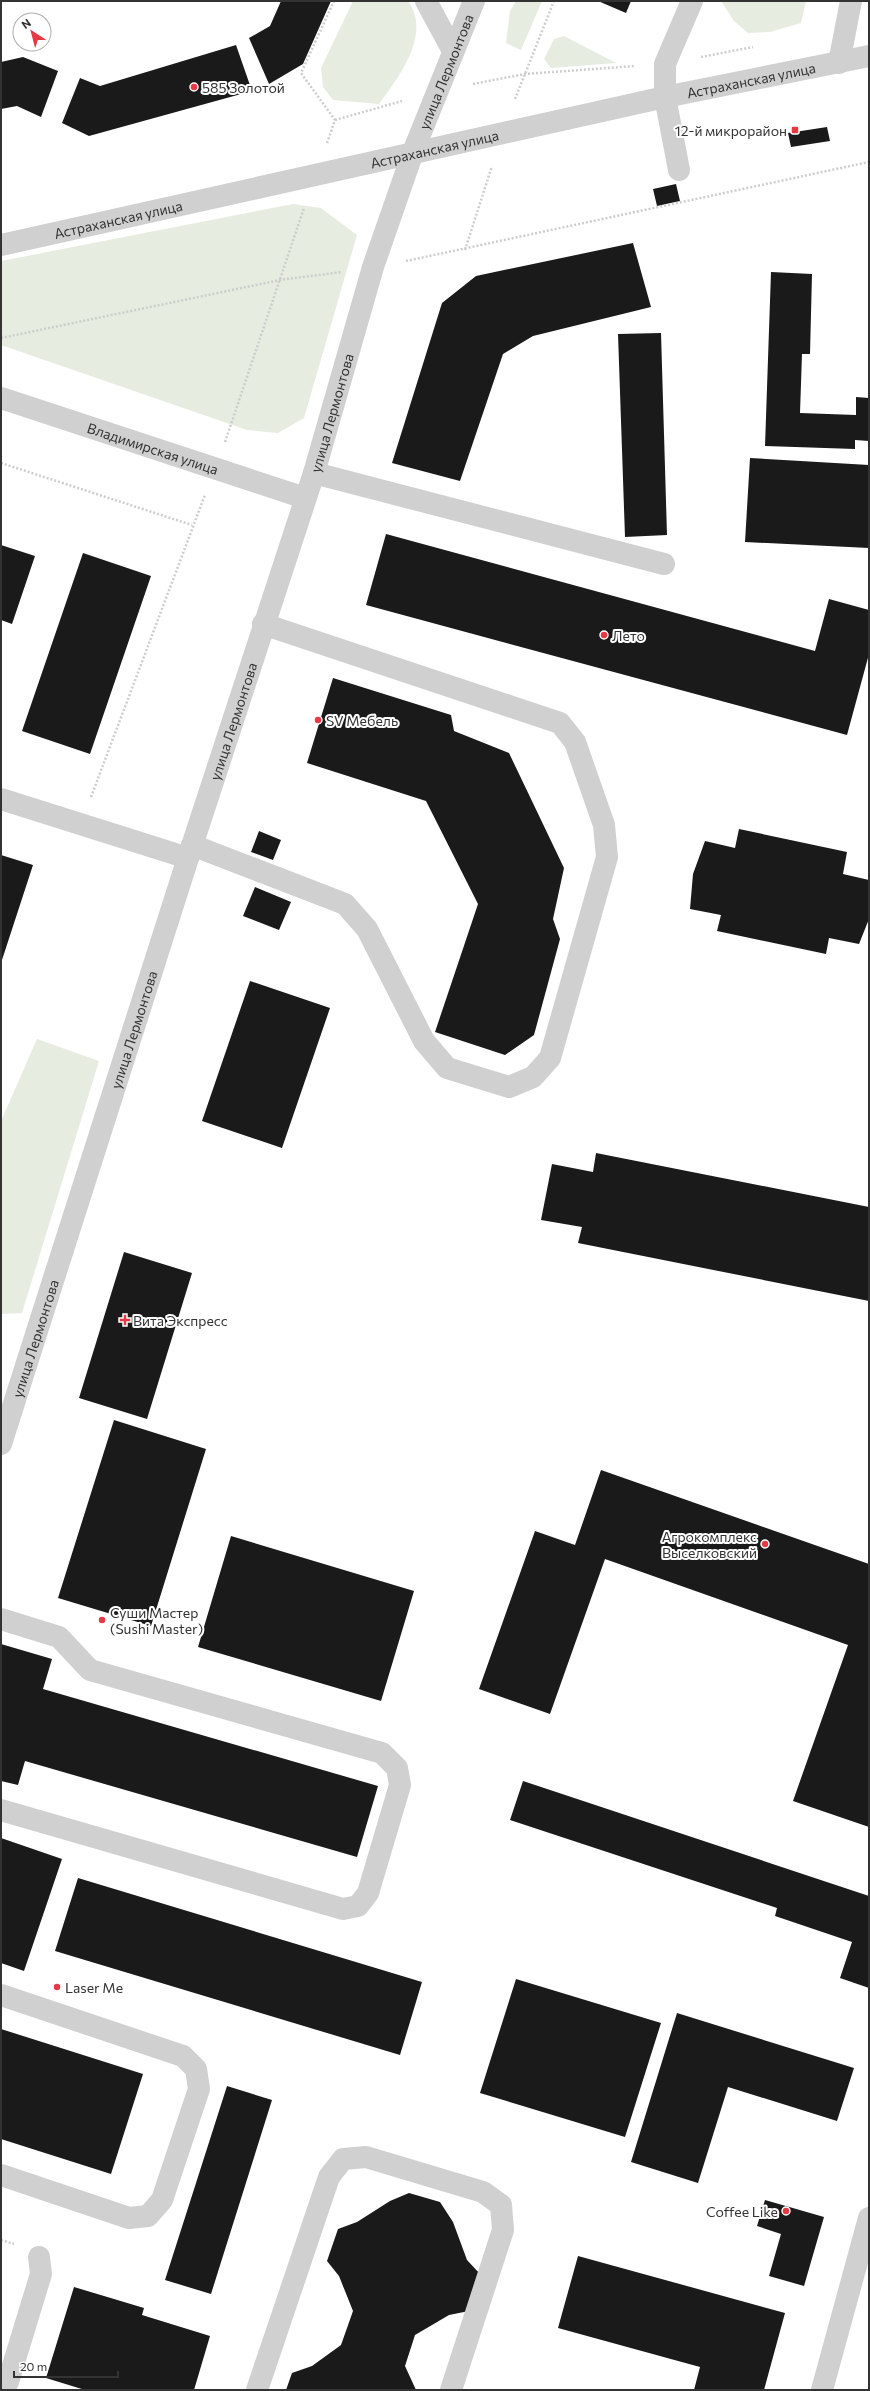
<svg xmlns="http://www.w3.org/2000/svg" width="870" height="2391" font-family="Commissioner,sans-serif">
	<style>
		.green { fill: #e6ecdf }
		.building { fill: #1a1a1a }
		.lines { fill: none; stroke-linecap: round; stroke-linejoin: round }
		.path { stroke: #cdcdcd; stroke-width: 2.5; stroke-dasharray: 2 2; stroke-linecap: butt }
		.minor { stroke: #d0d0d0; stroke-width: 22 }
		.poi-dot { fill: #e63946; stroke: #fff; stroke-width: 1.5 }
		.labels { text-anchor: middle; dominant-baseline: central; stroke-width: 4; stroke-linejoin: round; paint-order: stroke }
		.street-label { font-size: 14px; fill: #333; stroke: #fff }
		.poi-label { font-size: 14px; fill: #333; stroke: #fff; text-anchor: start }
	</style>
	<rect width="100%" height="100%" fill="#fff"/>
	<path class="green" d="M353,1H408C432,34 399,77 379,104L333,100L323,87L321,68Z
		M516,1H542L521,50L506,43L510,11Z
		M721,1H806L801,23L770,32L748,33L734,21Z
		M564,36L616,63L551,68L544,59L554,39Z
		M293,204L321,208L357,235L304,418L278,433L247,430L1,345V261Z
		M37,1039L99,1061L22,1313L1,1314V1121Z"/>
	<path class="building" d="M281,1H331L303,64L269,84L249,38L270,26Z
		M598,1H631L626,13Z
		M236,45L252,91L89,136L62,123L80,78L100,86Z
		M23,57L58,71L41,117L17,106L1,109V62Z
		M827,127L830,141L791,147L788,133Z
		M676,184L680,201L657,206L653,189Z
		M633,243L651,307L533,336L503,354L460,481L392,463L442,303L476,276Z
		M771,272L812,274L810,354H802L800,413L856,415V397L869,398V441L855,440V449L765,446Z
		M661,333L667,535L625,537L618,334Z
		M750,458L869,465V548L745,542Z
		M386,534L815,651L829,599L869,610V654L847,735L366,605Z
		M1,545L35,556L12,624L1,620Z
		M83,553L151,576L90,754L22,731Z
		M333,678L451,715L454,731L509,753L564,868L553,919L560,939L534,1035L505,1055L435,1032L478,904L426,801L307,763Z
		M739,829L847,852L843,874L869,880V919L859,944L829,938L826,954L717,931L721,915L690,909L693,874L705,841L735,848Z
		M259,831L281,840L273,860L251,852Z
		M1,855L33,865L1,963Z
		M255,887L291,902L279,930L243,916Z
		M250,981L330,1008L282,1148L202,1121Z
		M596,1153L869,1207V1301L578,1243L582,1227L541,1220L552,1164L593,1172Z
		M124,1252L192,1273L147,1419L79,1398Z
		M114,1420L206,1449L151,1626L58,1598Z
		M601,1470L869,1564V1827L793,1801L848,1645L605,1559L550,1714L479,1689L535,1531L575,1545Z
		M231,1536L414,1591L381,1701L198,1647Z
		M1,1644L52,1659L43,1689L378,1786L357,1857L25,1761L18,1785L1,1781Z
		M523,1781L869,1896V1988L840,1978L852,1942L775,1916L777,1908L510,1820Z
		M1,1838L62,1859L24,1971L1,1963Z
		M78,1878L422,1982L400,2055L55,1951Z
		M516,1979L661,2023L625,2137L480,2093Z
		M677,2013L854,2068L837,2121L728,2087L698,2183L631,2162Z
		M1,2029L143,2074L111,2174L1,2139Z
		M227,2086L272,2100L211,2294L165,2280Z
		M409,2193L440,2202L453,2222L467,2260L481,2275L469,2311L449,2315L415,2335L405,2366L416,2390H286L292,2373L312,2366L341,2345L353,2311L339,2276L327,2261L338,2229L357,2222L390,2201Z
		M765,2200L824,2217L804,2286L769,2276L781,2234L757,2226Z
		M578,2256L785,2313L764,2390H694L700,2367L558,2328Z
		M74,2287L144,2308L142,2315L210,2336L194,2390H85L46,2378Z"/>
	<g class="lines">
		<path class="path" d="M701,57L753,47
			M473,84L525,74L635,66
			M515,99L554,1
			M335,120L402,101
			M327,143L335,120L301,73L334,1
			M465,250L492,166
			M406,261L869,162
			M1,338L280,280L342,272
			M225,442L304,208
			M1,463L192,525
			M91,797L205,495
			M1,2240L14,2244"/>
		<g class="minor">
			<path d="M426,1L453,51"/>
			<path d="M839,63L851,1"/>
			<path d="M679,170L665,97V64L692,1"/>
			<path id="s1" d="M1,245L665,97L869,56"/>
			<path id="s2" d="M1,398L305,498"/>
			<path d="M314,473L664,564"/>
			<path d="M1,799L188,858"/>
			<path d="M192,845L345,904L367,929L424,1041L447,1068L509,1087L533,1077L550,1058L607,857L604,825L575,742L560,723L263,624"/>
			<path id="s3" d="M1,1444L188,858L314,473L373,267L413,152L474,1"/>
			<path d="M1,1619L59,1637L90,1670L382,1753L397,1768L400,1785L368,1893L358,1906L343,1909L1,1810"/>
			<path d="M1,1995L183,2056L196,2069L199,2089L162,2200L148,2216L129,2218L1,2175"/>
			<path d="M1,2389L8,2382L41,2274L39,2257"/>
			<path d="M257,2390L329,2177L343,2159L366,2157L483,2192L501,2205L503,2230L451,2390"/>
			<path d="M822,2390L869,2218"/>
		</g>
	</g>
	<g class="poi-dot">
		<circle cx="194" cy="87" r="4"/>
		<rect x="791" y="126" width="8" height="8" rx="2"/>
		<circle cx="604" cy="635" r="4"/>
		<circle cx="318" cy="720" r="4"/>
		<path d="M123 1314h4v4h4v4h-4v4h-4v-4h-4v-4h4z"/>
		<circle cx="765" cy="1544" r="4"/>
		<circle cx="102" cy="1620" r="4"/>
		<circle cx="57" cy="1987" r="4"/>
		<circle cx="786" cy="2211" r="4"/>
	</g>
	<g class="labels">
		<g class="street-label">
			<text stroke="none"><textPath href="#s3" startOffset="1443">улица Лермонтова</textPath></text>
			<text stroke="none"><textPath href="#s1" startOffset="768">Астраханская улица</textPath></text>
			<text stroke="none"><textPath href="#s1" startOffset="444">Астраханская улица</textPath></text>
			<text stroke="none"><textPath href="#s1" startOffset="120">Астраханская улица</textPath></text>
			<text stroke="none"><textPath href="#s3" startOffset="1083">улица Лермонтова</textPath></text>
			<text stroke="none"><textPath href="#s2" startOffset="160">Владимирская улица</textPath></text>
			<text stroke="none"><textPath href="#s3" startOffset="759">улица Лермонтова</textPath></text>
			<text stroke="none"><textPath href="#s3" startOffset="435">улица Лермонтова</textPath></text>
			<text stroke="none"><textPath href="#s3" startOffset="111">улица Лермонтова</textPath></text>
		</g>
		<g class="poi-label">
			<text x="202" y="87">585 Золотой</text>
			<text x="787" y="130" text-anchor="end">12-й микрорайон</text>
			<text x="612" y="635">Лето</text>
			<text x="326" y="720">SV Мебель</text>
			<text x="133" y="1320">Вита Экспресс</text>
			<text x="757" y="1536" text-anchor="end">Агрокомплекс<tspan x="757" dy="16">Выселковский</tspan></text>
			<text x="110" y="1612">Суши Мастер<tspan x="110" dy="16">(Sushi Master)</tspan></text>
			<text x="65" y="1987">Laser Me</text>
			<text x="778" y="2211" text-anchor="end">Coffee Like</text>
		</g>
	</g>
	<rect width="870" height="2391" fill="none" stroke="#333333" stroke-width="4"/>
	<g transform="translate(32 32) rotate(324)"><circle r="19" fill="#ffffff" stroke="#adadad"/>
	<path d="M0-3L7 15L0 10L-7 15Z" fill="#e63946"/>
	<text y="-6" font-size="11" font-weight="bold" text-anchor="middle" fill="#333333">N</text>
	</g>
	<path d="M14 2371v6h104v-6" fill="none" stroke="#333333" stroke-width="2"/>
	<text x="20" y="2371" font-size="12" fill="#333333" stroke="#ffffff" stroke-width="3" paint-order="stroke">20 m</text>
</svg>
